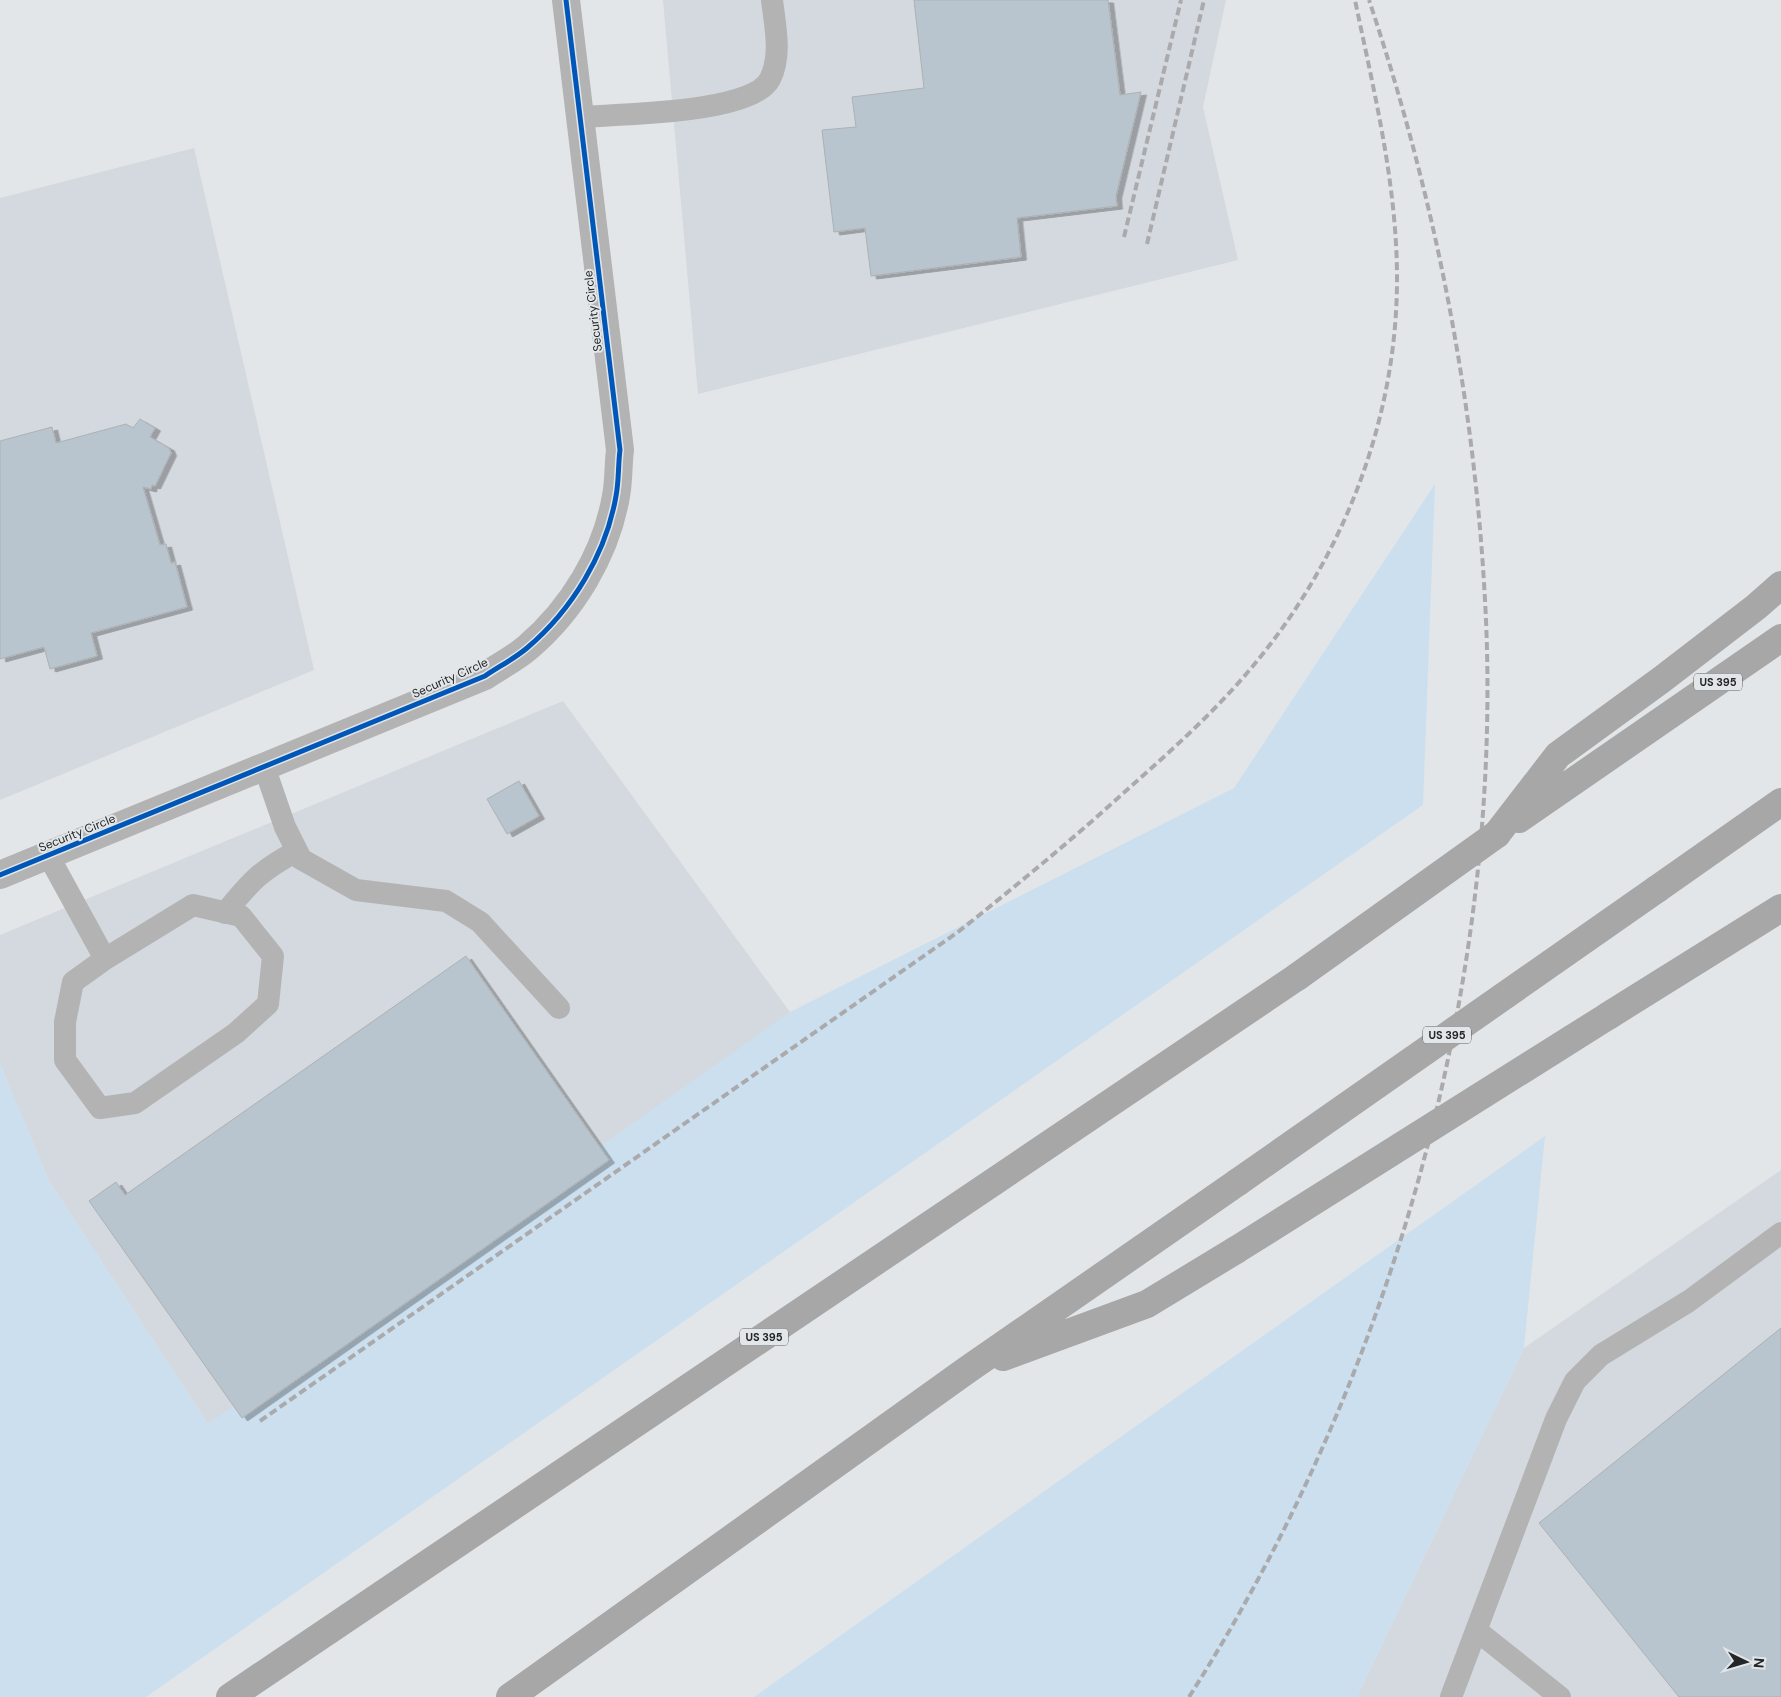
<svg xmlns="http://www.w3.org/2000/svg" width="1781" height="1697" font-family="'DM Sans',sans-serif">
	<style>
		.built { fill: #d3d9de }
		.green { fill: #cbdfef }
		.building { fill: #b8c4ce; stroke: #aeb1b2; filter: url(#shadow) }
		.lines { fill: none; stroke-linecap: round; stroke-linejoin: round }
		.lane { stroke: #b3b3b3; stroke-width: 22 }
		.street { stroke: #b3b3b3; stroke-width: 28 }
		.highway { stroke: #a7a7a7; stroke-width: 28 }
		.rail { stroke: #aaaaac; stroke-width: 4; stroke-dasharray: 8 4; stroke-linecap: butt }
		.highway-bridge { stroke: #a7a7a7; stroke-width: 28 }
		.cycleway-casing { stroke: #e2e6e9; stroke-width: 8 }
		.cycleway { stroke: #0057b8; stroke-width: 5 }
		.labels { text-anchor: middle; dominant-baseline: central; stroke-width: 4; stroke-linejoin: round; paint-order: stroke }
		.shield { fill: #e2e6e9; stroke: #5c5f60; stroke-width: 1 }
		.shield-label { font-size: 11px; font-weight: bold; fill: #232526 }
		.street-label { font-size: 12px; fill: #232526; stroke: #e2e6e9 }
	</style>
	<defs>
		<filter id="shadow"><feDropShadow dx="5.5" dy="3" stdDeviation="0" flood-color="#0004"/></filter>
	</defs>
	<rect width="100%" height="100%" fill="#e3e6e8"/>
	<path class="built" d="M663,0H1226L1203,107L1238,260L698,394Z
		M194,148L314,670L0,800V198Z
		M563,701L790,1012L604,1167L208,1424L49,1181L0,1064V935Z
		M1781,1170V1697H1357L1524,1348Z"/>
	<path class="green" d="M1435,484L1423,805L146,1697H0V1064L49,1181L208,1424L790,1012L1234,788Z
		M1545,1136L1524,1348L1357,1697H754Z"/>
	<path class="building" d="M914,0H1108L1120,95L1141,92L1116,196L1117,206L1017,218L1021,257L871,276L865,228L834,232L822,130L856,127L852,97L924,88Z
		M140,419L155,428L150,437L169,448L171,453L155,486L152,485L151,489L143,487L160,545L166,544L171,563L175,562L187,607L91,633L97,656L50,669L44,647L0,659V441L52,427L56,443L126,424L133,428Z
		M519,781L539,816L507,834L487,799Z
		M466,956L609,1160L242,1418L89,1201L116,1182L125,1195Z
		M1781,1328V1697H1679L1539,1523Z"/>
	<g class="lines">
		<path class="lane" d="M580,117C617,114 753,114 770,79C782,55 775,26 772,0
			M264,766L285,827L301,859L356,890L446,901L480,922L559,1008
			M48,855L105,959L193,905L241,916L273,956L268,1004L236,1033L135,1103L100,1108L65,1060V1022L73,982L105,959
			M225,913C251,881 261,870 297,851
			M1476,1630L1560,1697
			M1451,1697L1556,1419L1575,1381L1601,1355L1689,1301L1781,1233"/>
		<path class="street" d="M0,875L485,676C498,667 514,659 527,648C572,610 606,554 616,496C619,481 618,465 620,450L566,0"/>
		<path class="highway" d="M1519,819L1781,638
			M1497,834L1558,755L1661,680L1756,607L1781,585
			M1657,889L1781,802
			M1608,1016L1781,908
			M1003,1357L1147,1304L1236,1250
			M230,1697L1297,977
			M510,1697L967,1370L1238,1182"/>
		<path class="rail" d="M1124,237L1181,0
			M1147,244L1204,0
			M260,1421L958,932C1016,886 1073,839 1128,789C1173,749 1219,708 1257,661C1345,554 1397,417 1397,279C1397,184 1374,92 1355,0
			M1189,1697C1392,1379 1506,977 1485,600C1474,395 1434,194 1369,0"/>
		<path class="highway-bridge" d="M1297,977L1497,834
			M1238,1182L1657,889
			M1236,1250L1608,1016"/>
		<g class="cycleway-casing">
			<path id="cycleway" d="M0,875L485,676C498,667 514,659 527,648C572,610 606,554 616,496C619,481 618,465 620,450L566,0"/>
		</g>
		<use href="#cycleway" class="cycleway"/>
	</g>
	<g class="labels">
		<g class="shield">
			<rect x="1694" y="673.5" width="48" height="17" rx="4"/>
			<rect x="1423" y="1026.5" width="48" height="17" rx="4"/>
			<rect x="740" y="1328.5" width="48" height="17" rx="4"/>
		</g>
		<g class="shield-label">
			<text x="1718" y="682">US 395</text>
			<text x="1447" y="1035">US 395</text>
			<text x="764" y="1337">US 395</text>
		</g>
		<g class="street-label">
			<text transform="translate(593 311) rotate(-97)">Security Circle</text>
			<text transform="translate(450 678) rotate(-24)">Security Circle</text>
			<text transform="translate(77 833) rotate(-22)">Security Circle</text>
		</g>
	</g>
	<g transform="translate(1746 1662) rotate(95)" stroke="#e2e6e9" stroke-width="4" paint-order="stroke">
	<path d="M0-4L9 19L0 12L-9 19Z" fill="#232526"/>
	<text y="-8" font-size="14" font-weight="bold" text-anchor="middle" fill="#232526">N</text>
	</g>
</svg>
